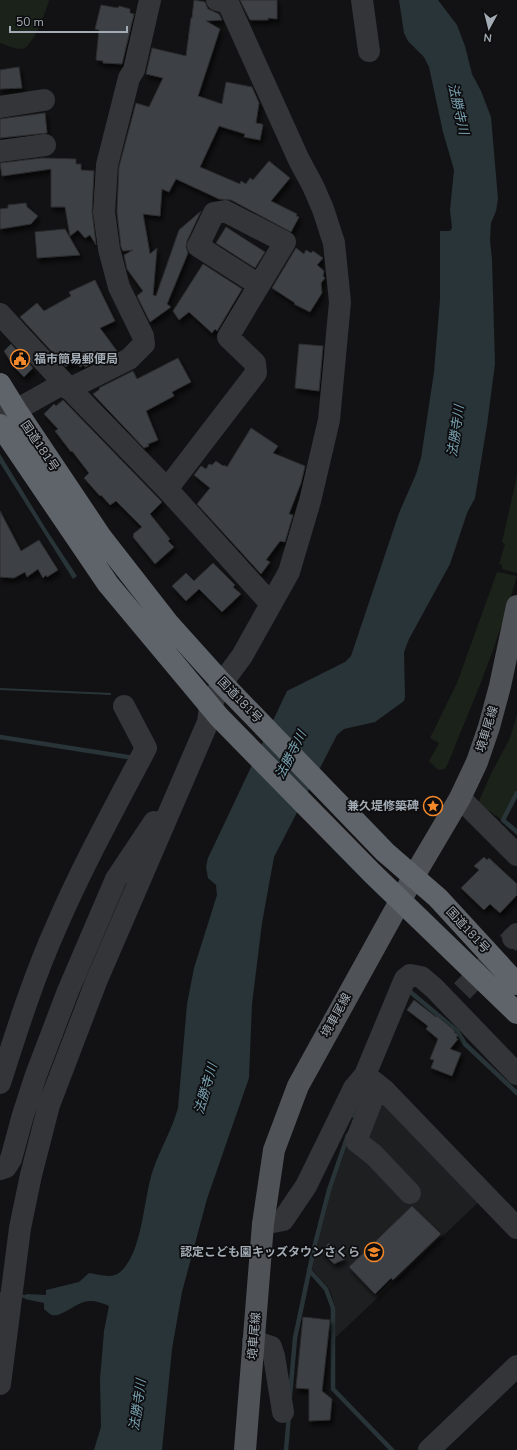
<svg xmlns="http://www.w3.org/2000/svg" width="517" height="1450" font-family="'Nunito Sans','Noto Sans JP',sans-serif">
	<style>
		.built { fill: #1e1f21 }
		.green { fill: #1b221a }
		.water { fill: #283437 }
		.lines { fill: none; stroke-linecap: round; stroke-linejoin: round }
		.stream { stroke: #283437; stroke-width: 4.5 }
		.building { fill: #3e4144; stroke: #2c2d30; filter: url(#shadow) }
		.minor-tunnel { stroke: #2f3134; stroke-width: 22; stroke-dasharray: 22 11; stroke-linecap: butt }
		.minor { stroke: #333539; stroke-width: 22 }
		.major { stroke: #4f5358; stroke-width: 22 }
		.highway { stroke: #5f646a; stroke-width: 22 }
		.labels { text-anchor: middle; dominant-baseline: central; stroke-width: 3.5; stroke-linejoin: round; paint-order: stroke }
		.poi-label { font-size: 12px; font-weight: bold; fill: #a3acb5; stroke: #0d0d0f; text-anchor: end }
		.street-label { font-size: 12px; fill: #a3acb5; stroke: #0d0d0f }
		.water-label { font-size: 13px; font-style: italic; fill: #79a2b1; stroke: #0d0d0f }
	</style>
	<defs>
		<filter id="shadow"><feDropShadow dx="2.5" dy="4.5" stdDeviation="2" flood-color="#0009"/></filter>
	</defs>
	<rect width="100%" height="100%" fill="#121214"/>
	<path class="built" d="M366,1095L385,1097L483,1198L335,1338V1307L332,1296L329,1288L312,1269L315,1248L331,1190Z"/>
	<path class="green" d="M0,0H49C46,12 35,41 25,48C18,51 6,45 0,43Z
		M517,476V573L502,569V565L499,564L505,544L502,542Z
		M497,572L517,576C502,627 485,675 464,724C457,739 453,754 445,769L438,770L429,761L439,743L430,738L457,683Z
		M517,715V790L502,820L478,803L491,774L510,738Z"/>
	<path class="water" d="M399,0H438L457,25L465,46L472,74L481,91L491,117L498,199L496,211L491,223L490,240L492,259L495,364L487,425L475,498L467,513L450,564L409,639L404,652L405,697L404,701L375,722L344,729L337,735L274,857L262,923L252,1004L249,1078L207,1199L182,1292L172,1349L162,1450H94L101,1427L100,1379L104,1331L109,1306C103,1303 96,1301 90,1301C77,1301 62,1318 52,1315C49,1314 47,1311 44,1309V1303L25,1299V1298L0,1296V1292L26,1295V1294L46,1295V1290L79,1282L89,1273C98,1274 111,1279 119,1273C143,1254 143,1199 153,1170C160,1149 172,1130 178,1108L187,1004L194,968L217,895L216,885L208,878L206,867L208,858L287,691L345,662L351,656L399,513L416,474L421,458L434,372L440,299V231H450L452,228L450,210L454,170L443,132L429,67L424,57L408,41L404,33Z
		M0,454L46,529L77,576L73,579L0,463Z
		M0,688L111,693V695L0,690Z"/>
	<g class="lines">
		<path class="stream" d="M0,737L134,758
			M517,793L503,820L517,832
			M407,993L408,990L457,1031L465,1044L517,1093
			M354,1116L360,1099
			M309,1270L326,1289L333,1308V1389L392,1450
			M290,1396L295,1338L314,1248L329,1190L348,1135
			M286,1450L289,1415"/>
	</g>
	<path class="building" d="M194,0L205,2L208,9L219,14L222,20L206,21L220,29L198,96L222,104L226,82L252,87L259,103L256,123L262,124L263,125L260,140L244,137L245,134L219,126L200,167L240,184L241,181L246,184L250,178L253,180L269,161L290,178L271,201L297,214L296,216L299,217L291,232L231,200L219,199L176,179L169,192L162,189L160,216L143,214L150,254L157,248L153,295L156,296L179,230L201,211L187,241L186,247L188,253L167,304L171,307L150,322L137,296L143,291L127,269L124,255L133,250L123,251L121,247L117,212L119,167L136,103L149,107L163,78L146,74L152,48L186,56L191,18H192Z
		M240,0H277V19L268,18V20H250Z
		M101,5L118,8L119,6L130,9V13L134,14L122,64L103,63V61L96,60L99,30L95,29Z
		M19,67L22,88L0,89V70Z
		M45,113L47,133L0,138V119Z
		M42,158L76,159V164H81V170L94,171L92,211L96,245L90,235L85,238L78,230L70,236L65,207H51V169L2,176L0,163Z
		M26,203L27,207L38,216L31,224L0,229V209L8,208V205Z
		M226,227L265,252L255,268L216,243Z
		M65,229L80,255L37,258L35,232Z
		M296,248L304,254L306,250L311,253L313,251L323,258L317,265L324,271L323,276L325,278L321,283L322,293L310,312L294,304L295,303L272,288Z
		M203,264L242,289L217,331L215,329L212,333L189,312L179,320L173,311Z
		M95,280L115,321L100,328L117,351L85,367L83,365L80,367L75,359L66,367L20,317L37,303L44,311L71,296L69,292Z
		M11,344L33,368L24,377L14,367L4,351Z
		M299,344L323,346L319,391L295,388Z
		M178,358L191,382L172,392L174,396L146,411L158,440L148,444L149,446L144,448L93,394L100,389L99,388L133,371L137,379Z
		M63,400L162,502L150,514L170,539L168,541L174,547L155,564L133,537L134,535L133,534L142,527L116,501L110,505L101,495L100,496L84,478L89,473L72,451L71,452L55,431L58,429L44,414L54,404L56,406Z
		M251,428L278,446L273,453L305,466L301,483L289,514L293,515L285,542L280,541L266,560L270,562L261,574L197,504L210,488L194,475L201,466L206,469L209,464L212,465L216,461L223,466L224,465L227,467Z
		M0,511L21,551L39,540L58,570L47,577L46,575L43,578L38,569L27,577L25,572L14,578L0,577Z
		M213,563L235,585L233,587L241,594L222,612L199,589L186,601L172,586L186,573L194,581Z
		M484,857L487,860L489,858L517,884V895L500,913L490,904L484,910L461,888L479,870L474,866Z
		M414,1000L436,1017L437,1016L455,1031L454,1032L458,1035L456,1038L458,1039L450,1049L461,1053L452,1076L431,1068L434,1060L430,1059L438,1039L426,1029L428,1026L407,1010Z
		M412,1206L441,1234L393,1280L391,1278L375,1294L349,1267Z
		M329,1243L345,1259L334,1264L321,1251Z
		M303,1317L330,1320L322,1391L332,1399L330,1420L309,1421V1389L296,1388Z"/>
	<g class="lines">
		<path class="minor-tunnel" d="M462,991L513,938"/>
		<path class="minor" d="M362,0L369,51
			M0,107L44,100
			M0,151L45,145
			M0,314L64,383L167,489L271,604
			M69,389L129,359L144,344L143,336L119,287L109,249L104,212L107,165L129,78L134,70L150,0
			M0,419L64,383
			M167,489L256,373L255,363L228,337L285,242L225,211L214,213L198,246L259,285
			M460,798L517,855
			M513,938L517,934
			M365,1075L402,986L405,979L410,975L421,977L434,988L517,1074
			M0,1083C17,1030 34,976 57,925C83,865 115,807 146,748L124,706
			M378,1085L356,1141L374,1155L410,1193
			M0,1169L6,1167L11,1159L23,1115L36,1075L68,991L116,879L154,822
			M263,1224L283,1220L306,1186L354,1088L365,1075L384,1090L517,1228
			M253,1341L271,1347L274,1356L283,1412
			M0,1384L20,1228L31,1175L49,1105L96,982L208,722L210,707L222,683L242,656L289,572L310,501L329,420L340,302L334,243L323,209L313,186L299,160L229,5L222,1L217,0
			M429,1450L517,1366"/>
		<path class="major" d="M245,1450L263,1224L274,1150L298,1086L414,876L460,798L477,762L489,727L500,686L517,606"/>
		<path class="highway" d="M0,384L16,410L101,537L168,623L222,683L385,852L438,898L517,984
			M0,425L108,584L219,717L372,873L517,1013"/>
	</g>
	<defs>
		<g id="civic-ring" transform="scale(1)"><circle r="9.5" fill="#0d0d0f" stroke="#f4892a" stroke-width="1.5"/><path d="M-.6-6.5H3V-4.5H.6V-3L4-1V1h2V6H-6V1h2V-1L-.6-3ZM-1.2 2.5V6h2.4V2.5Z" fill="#f4892a"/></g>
		<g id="sight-ring" transform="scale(1)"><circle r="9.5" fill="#0d0d0f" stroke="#f4892a" stroke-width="1.5"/><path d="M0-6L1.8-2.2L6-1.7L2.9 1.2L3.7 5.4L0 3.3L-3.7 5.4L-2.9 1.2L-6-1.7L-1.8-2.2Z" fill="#f4892a"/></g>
		<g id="school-ring" transform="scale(1)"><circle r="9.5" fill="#0d0d0f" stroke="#f4892a" stroke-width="1.5"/><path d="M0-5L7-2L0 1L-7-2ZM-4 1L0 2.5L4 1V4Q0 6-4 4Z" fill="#f4892a"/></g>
	</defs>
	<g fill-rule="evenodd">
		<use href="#civic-ring" x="20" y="359"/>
		<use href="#sight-ring" x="433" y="806"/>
		<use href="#school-ring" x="374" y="1252"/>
	</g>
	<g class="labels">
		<g class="poi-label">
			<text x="34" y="359" text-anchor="start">福市簡易郵便局</text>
			<text x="419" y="806">兼久堤修築碑</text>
			<text x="360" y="1252">認定こども園キッズタウンさくら</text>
		</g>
		<g class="street-label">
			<text transform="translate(40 446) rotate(56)">国道181号</text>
			<text transform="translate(240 700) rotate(46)">国道181号</text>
			<text transform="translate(487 729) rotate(-73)">境車尾線</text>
			<text transform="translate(468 930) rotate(47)">国道181号</text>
			<text transform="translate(336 1015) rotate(-61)">境車尾線</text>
			<text transform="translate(254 1336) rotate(-85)">境車尾線</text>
		</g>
		<g class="water-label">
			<text transform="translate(458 109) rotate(77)">法勝寺川</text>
			<text transform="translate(456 431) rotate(-82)">法勝寺川</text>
			<text transform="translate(291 755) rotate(-63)">法勝寺川</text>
			<text transform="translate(206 1089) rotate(-74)">法勝寺川</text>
			<text transform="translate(138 1405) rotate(-82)">法勝寺川</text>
		</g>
	</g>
	<g transform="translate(489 28) rotate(187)" stroke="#0d0d0f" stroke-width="3" paint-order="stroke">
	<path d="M0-3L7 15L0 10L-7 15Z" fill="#a3acb5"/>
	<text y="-6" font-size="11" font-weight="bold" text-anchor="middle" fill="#a3acb5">N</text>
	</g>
	<path d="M10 26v6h117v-6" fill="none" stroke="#a3acb5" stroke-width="2"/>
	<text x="16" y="26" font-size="12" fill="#a3acb5" stroke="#0d0d0f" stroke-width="3" paint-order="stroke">50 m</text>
</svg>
